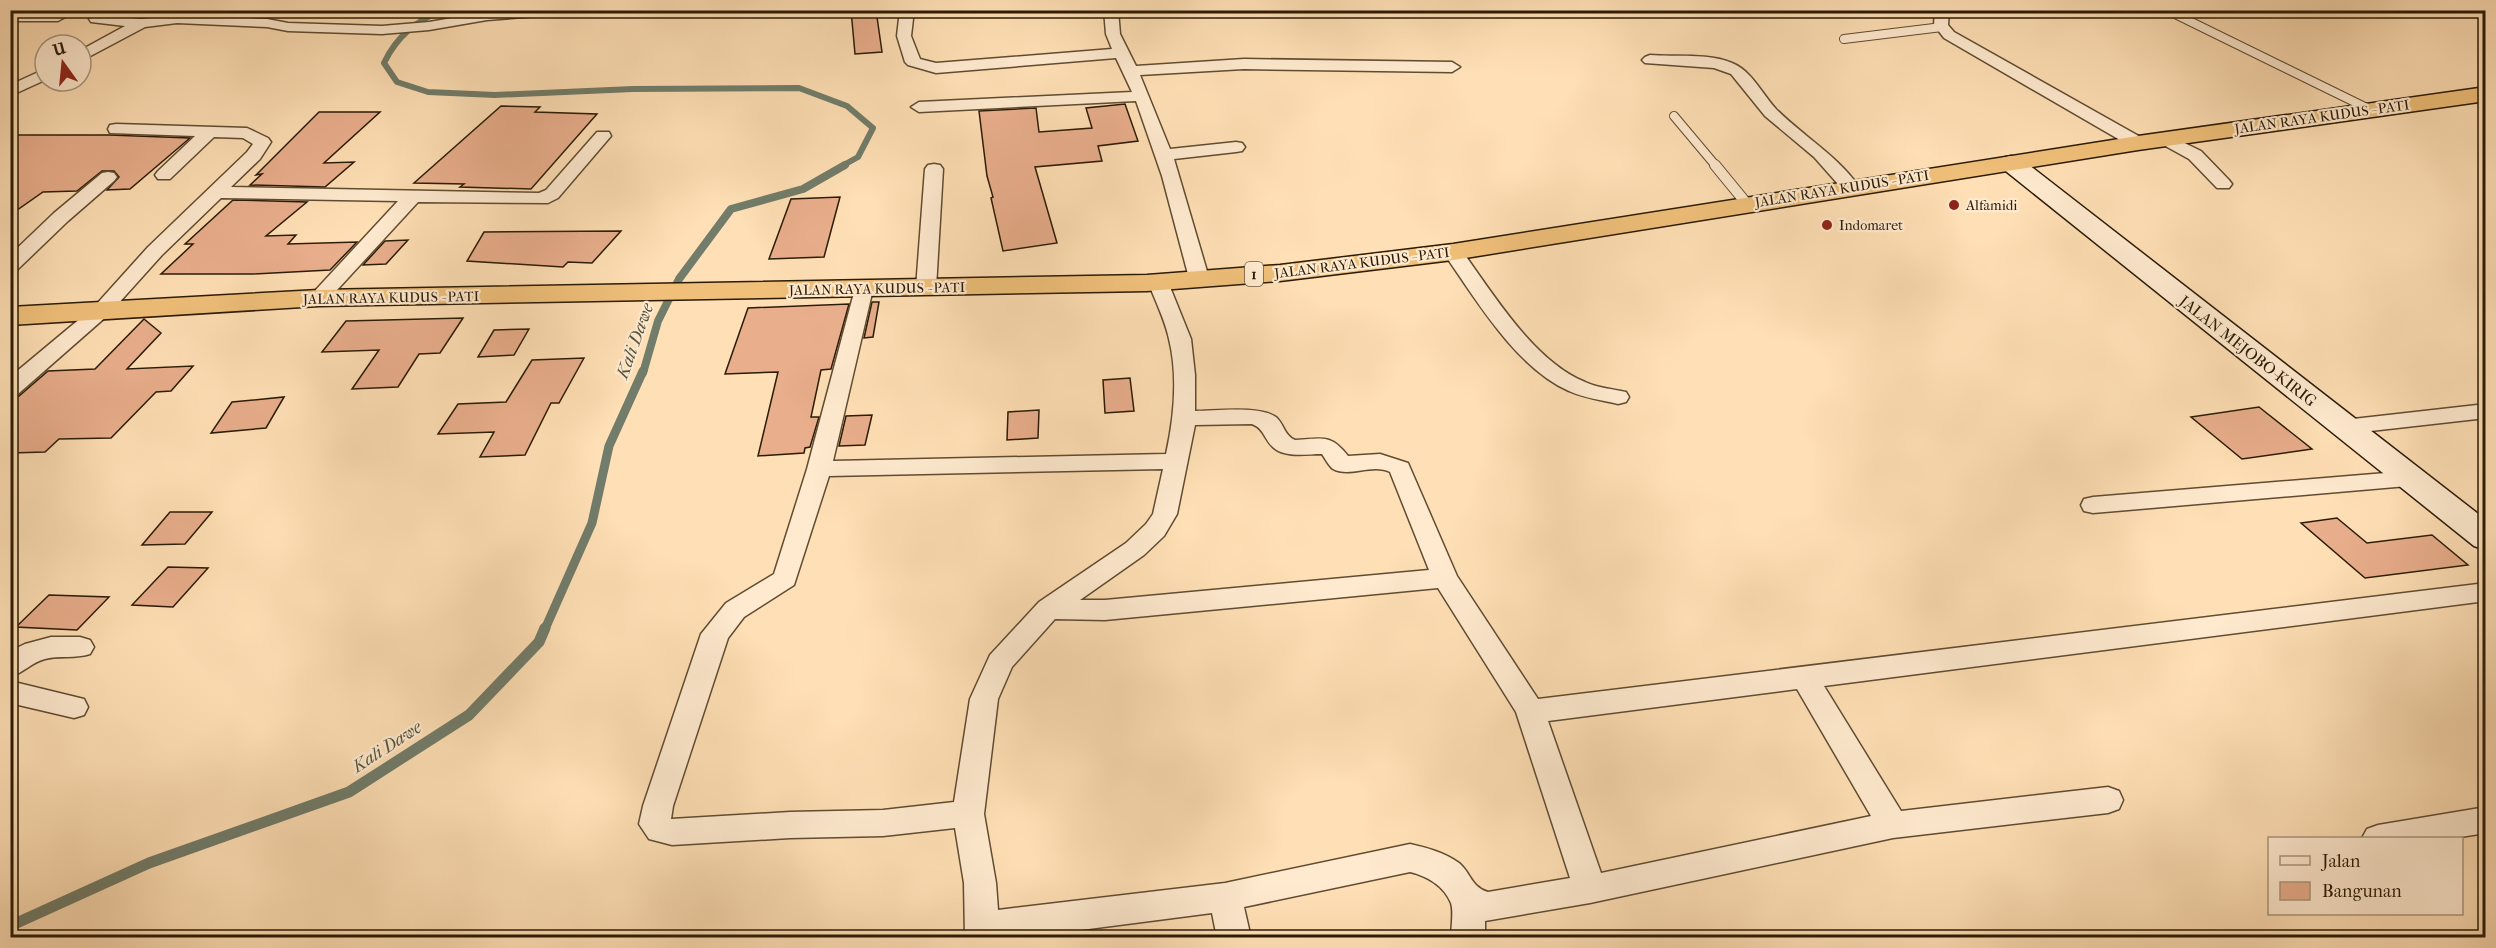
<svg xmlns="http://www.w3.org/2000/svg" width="2496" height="948" font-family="'IM FELL French Canon',serif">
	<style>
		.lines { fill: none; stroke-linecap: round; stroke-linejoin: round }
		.stream-far3 { stroke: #717c6a; stroke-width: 6 }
		.stream-far2 { stroke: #717c6a; stroke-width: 8 }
		.stream-far1 { stroke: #717c6a; stroke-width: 9 }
		.stream { stroke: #717c6a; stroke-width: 11 }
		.building { fill: #e9ae8c; stroke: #2a1b05; stroke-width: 1.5 }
		.lane-far1-casing { stroke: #5f4c31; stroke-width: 10 }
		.lane-casing { stroke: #5f4c31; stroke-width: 12 }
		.street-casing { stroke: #5f4c31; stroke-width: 3 }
		.secondary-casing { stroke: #2a1b05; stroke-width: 3 }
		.highway-casing { stroke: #2a1b05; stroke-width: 3 }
		.lane-far1 { stroke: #ffeacf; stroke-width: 8 }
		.lane { stroke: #ffeacf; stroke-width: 10 }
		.street { fill: #ffeacf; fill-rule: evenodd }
		.secondary { fill: #ffeacf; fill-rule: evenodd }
		.highway { fill: #f0c07a; fill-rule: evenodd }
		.poi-dot { fill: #8f2418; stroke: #ffeacf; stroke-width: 2 }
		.labels { text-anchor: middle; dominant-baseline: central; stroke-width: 4.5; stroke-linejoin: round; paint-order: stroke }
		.far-street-label { font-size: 14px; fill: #2a1b05; stroke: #ffeacf }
		.far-poi-label { font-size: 14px; fill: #2a1b05; stroke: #ffeacf; text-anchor: start }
		.shield { fill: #ffeacf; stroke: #6a5942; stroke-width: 1.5 }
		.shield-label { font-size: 15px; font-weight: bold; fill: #2a1b05 }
		.street-label { font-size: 16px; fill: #2a1b05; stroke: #ffeacf }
		.water-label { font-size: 18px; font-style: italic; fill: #535440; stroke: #ffeacf }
	</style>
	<rect width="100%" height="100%" fill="#ffdfb5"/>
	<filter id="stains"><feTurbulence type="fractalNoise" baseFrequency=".00333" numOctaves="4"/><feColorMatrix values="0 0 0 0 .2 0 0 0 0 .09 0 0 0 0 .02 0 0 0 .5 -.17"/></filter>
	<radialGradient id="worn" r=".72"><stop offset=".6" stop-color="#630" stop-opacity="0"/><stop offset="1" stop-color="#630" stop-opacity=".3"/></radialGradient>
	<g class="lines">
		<path class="stream-far3" d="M442,10C415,22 397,36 384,63L397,82L428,92L495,95L633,89L799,88L847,106L873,128L858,157L842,166"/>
		<path class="stream-far2" d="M643,373L658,321L679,279L731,209L803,189L845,165"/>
		<path class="stream-far1" d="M545,629L592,523L609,446L643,371"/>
		<path class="stream" d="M10,926L149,863L349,792L469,715L539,642L545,628"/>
	</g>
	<path class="building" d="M851,10H876L882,52L855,54Z
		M1125,104L1138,141L1098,146L1102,161L1035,167L1057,243L1003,251L991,198L993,197L987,176L979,111L1036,108L1039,132L1092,128L1086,108Z
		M501,106L540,107L535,112L597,114L531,189L460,187L464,184L414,183Z
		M319,112H380L324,163L354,162L325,187L250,185L262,174L256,175Z
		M10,135H109L190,138L130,189L107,190L119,177L114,171H102L77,191L43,192L10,215Z
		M840,197L824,257L769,259L791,199Z
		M233,200L307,202L266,236L296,235L288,244L357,242L330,270L253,274H161L193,244H185Z
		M621,231L592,263L568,262L563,267L467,261L484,232Z
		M408,240L386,264L363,265L385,241Z
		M872,302H879L873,337L864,338Z
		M849,304L831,369L821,370L811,417H819L810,447L805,448L804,453L758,456L778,372L725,374L748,308Z
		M463,318L440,353L419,354L398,387L352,389L379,350L322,352L346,321Z
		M144,319L161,333L127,369L193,366L171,391L156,392L111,438L59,439L45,452L10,453V398L19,396L48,371L95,369Z
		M529,329L514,355L478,357L494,330Z
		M584,358L559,403H551L525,455L480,457L494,432L438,434L458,404L506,402L532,360Z
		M1130,378L1134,411L1105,413L1103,380Z
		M284,397L266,428L211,433L232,402Z
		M2259,407L2312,449L2242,459L2191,417Z
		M1039,410L1038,438L1007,440L1008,412Z
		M872,415L865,445L839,446L846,416Z
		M170,512H212L185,544L142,545Z
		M2337,518L2367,543L2432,535L2468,565L2365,578L2301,523Z
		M168,567L208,568L173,607L132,605Z
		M49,595L109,597L77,630L16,627Z"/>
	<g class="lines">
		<g class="lane-far1-casing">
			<path id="lane-far1" d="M2171,12L2371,110
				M1844,39L1942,27
				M1674,116L1716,166"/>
		</g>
		<g class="lane-casing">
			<path id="lane" d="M1715,165L1747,204"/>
		</g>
		<g class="street-casing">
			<path id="street" d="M99,10H117L111,16L141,19L177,15L267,19L288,23L382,26L429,22L487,12L571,10L564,14L487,20L429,30L382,34L288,31L267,27L177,23L145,27L81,61V50L125,26L91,22L89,19Z
				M900,10H914L911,36L920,59L936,63L1112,49L1106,34L1104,10H1118L1120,34L1136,66L1244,59L1452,62L1460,67L1452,72L1244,69L1140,75L1170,149L1236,142L1242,143L1245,147L1242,151L1236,152L1174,159L1209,278L1206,282H1192L1189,278L1162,176L1136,101L919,112L911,107L919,102L1132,92L1116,58L936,73L908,65L905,62L897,36Z
				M1935,10H1949L1948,25L1954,32L2144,139L2147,143L2144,147H2132L1944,38L1934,25Z
				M10,13H58L65,17L58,21H10Z
				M1650,55C1675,57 1709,53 1732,63C1752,71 1762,94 1776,109C1804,137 1837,155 1860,188L1857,192H1845L1814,157L1765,116L1731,74L1714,68L1645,63L1642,60L1645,57Z
				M45,69V80L10,96V85Z
				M116,124L247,128L268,138L271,142L260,159L231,187L539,193L546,190L597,132H609L611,136L558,198L548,203L418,202L326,302H312L309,298L312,294L398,201L221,198L162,255L108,315L18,394L10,396V377L94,307L148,247L247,152L253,144L243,138L214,137L170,179H158L155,175L158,171L195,136L110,133L108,129L110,125Z
				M2166,134L2201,151L2229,180L2232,184L2229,188H2217L2189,159L2160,143L2157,139L2160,135Z
				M934,164L940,165L943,169L936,288L933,292H919L916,288L925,169L928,165Z
				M108,172L114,173L117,177L114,181L68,221L17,270L10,272V255L54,213L102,173Z
				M1453,246L1460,248C1492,292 1533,361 1585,382C1598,388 1613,389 1626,392L1629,397L1626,402L1618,404C1602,400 1584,398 1569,391C1516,368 1475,298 1443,252L1446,248Z
				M1158,276L1165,278L1168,282L1191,339L1195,375V411C1215,411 1262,405 1277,418C1284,425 1285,436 1295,440C1322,439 1330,433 1348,456L1380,454L1408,463L1457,576L1538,699L2486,583V601L1824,686L1901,811L2108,787L2119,791L2123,800L2119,809L2108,813L1893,838L1590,903L1485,921V938H1451C1451,928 1454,912 1451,903C1444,886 1427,876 1410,872L1244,907L1251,938H1217L1212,913L1019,938H965L964,883L955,828L883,836L790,838L672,845L649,839L639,824L643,806L701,634L726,603L774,574L807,469L856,285H870L873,289L833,461L1166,454C1174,418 1178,375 1169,339C1165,320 1155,300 1148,282L1151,278ZM1252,424C1265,429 1264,440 1274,448C1286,458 1307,454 1322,454C1325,458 1328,465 1333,469C1350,478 1372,463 1390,472L1429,570L1105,600H1080L1144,555L1164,536L1177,514L1195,425ZM1163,469L1153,514L1146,524L1126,543L1039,602L990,655L970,699L954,802L883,810L790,812L671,819L673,806L728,638L744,617L794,585L829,476ZM1438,588L1516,712L1570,878L1488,892C1471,887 1471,873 1459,863C1444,852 1427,848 1410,844L1225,883L998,910L996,883L984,814L998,699L1012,667L1055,619L1105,620ZM1797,689L1871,816L1601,873L1548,721Z
				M2486,404V418L2344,434L2336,432L2332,427L2336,422L2344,420Z
				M2410,471L2419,473L2422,479L2419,485L2093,513L2084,511L2081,505L2084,499L2093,497Z
				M51,637H80L90,640L94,647L90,654C75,659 60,655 45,659C32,662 23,673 10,677V651L25,644Z
				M10,681L84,699L88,707L84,715L74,718L10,703Z
				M2486,807V833L2454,838H2362L2367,829L2378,825Z"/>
		</g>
		<g class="secondary-casing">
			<path id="secondary" d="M2011,156L2020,158L2486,520V550L2474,546L2002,168L1999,163L2002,158Z"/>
		</g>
		<g class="highway-casing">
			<path id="highway" d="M2486,87V101L2138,150L1453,260L1280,281L1147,291L319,306L10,325V307L319,290L1147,275L1280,265L1453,244L2138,136Z"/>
		</g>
		<use href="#lane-far1" class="lane-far1"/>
		<use href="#lane" class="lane"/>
		<use href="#street" class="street"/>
		<use href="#secondary" class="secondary"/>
		<use href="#highway" class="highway"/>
	</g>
	<g class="poi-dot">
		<circle cx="1954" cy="205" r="6"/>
		<circle cx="1827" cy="225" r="6"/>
	</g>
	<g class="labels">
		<g class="far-street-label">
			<text transform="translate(2322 117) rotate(-8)">JALAN RAYA KUDUS - PATI</text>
			<text transform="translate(1842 189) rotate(-9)">JALAN RAYA KUDUS - PATI</text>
			<text transform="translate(1362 263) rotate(-7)">JALAN RAYA KUDUS - PATI</text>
			<text transform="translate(877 289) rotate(-1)">JALAN RAYA KUDUS - PATI</text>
			<text transform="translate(391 298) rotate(-1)">JALAN RAYA KUDUS - PATI</text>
		</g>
		<g class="far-poi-label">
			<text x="1966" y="205">Alfamidi</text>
			<text x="1839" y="225">Indomaret</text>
		</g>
		<rect class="shield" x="1245" y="262" width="18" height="24" rx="4.5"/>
		<g class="shield-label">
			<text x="1254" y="274">1</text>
		</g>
		<g class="street-label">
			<text transform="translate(2248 351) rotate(38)">JALAN MEJOBO-KIRIG</text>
		</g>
		<g class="water-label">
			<text transform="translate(635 341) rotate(-70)">Kali Dawe</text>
			<text transform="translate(387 747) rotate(-33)">Kali Dawe</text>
		</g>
	</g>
	<rect width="2496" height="948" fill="none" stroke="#ffdfb5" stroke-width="36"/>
	<rect x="12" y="12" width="2472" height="924" fill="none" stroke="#2a1b05" stroke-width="3"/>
	<rect x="18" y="18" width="2460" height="912" fill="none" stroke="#2a1b05" stroke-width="1.5"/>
	<rect x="2268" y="837" width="195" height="78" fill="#ffeacf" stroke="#aa977e" stroke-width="1.5"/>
	<rect x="2280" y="856" width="30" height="9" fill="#ffeacf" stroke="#aa977e" stroke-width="1.5"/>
	<text x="2322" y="867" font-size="18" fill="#2a1b05">Jalan</text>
	<rect x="2280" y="882" width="30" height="18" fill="#e9ae8c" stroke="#aa977e" stroke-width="1.5"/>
	<text x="2322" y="897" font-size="18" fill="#2a1b05">Bangunan</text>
	<g transform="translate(63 63) rotate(345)"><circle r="28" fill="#ffeacf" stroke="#aa977e" stroke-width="1.5"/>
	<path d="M0-4.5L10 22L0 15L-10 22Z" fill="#8f2418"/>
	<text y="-9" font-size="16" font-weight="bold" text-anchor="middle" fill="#2a1b05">U</text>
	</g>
	<rect width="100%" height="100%" filter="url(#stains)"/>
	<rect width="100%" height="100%" fill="url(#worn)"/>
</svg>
